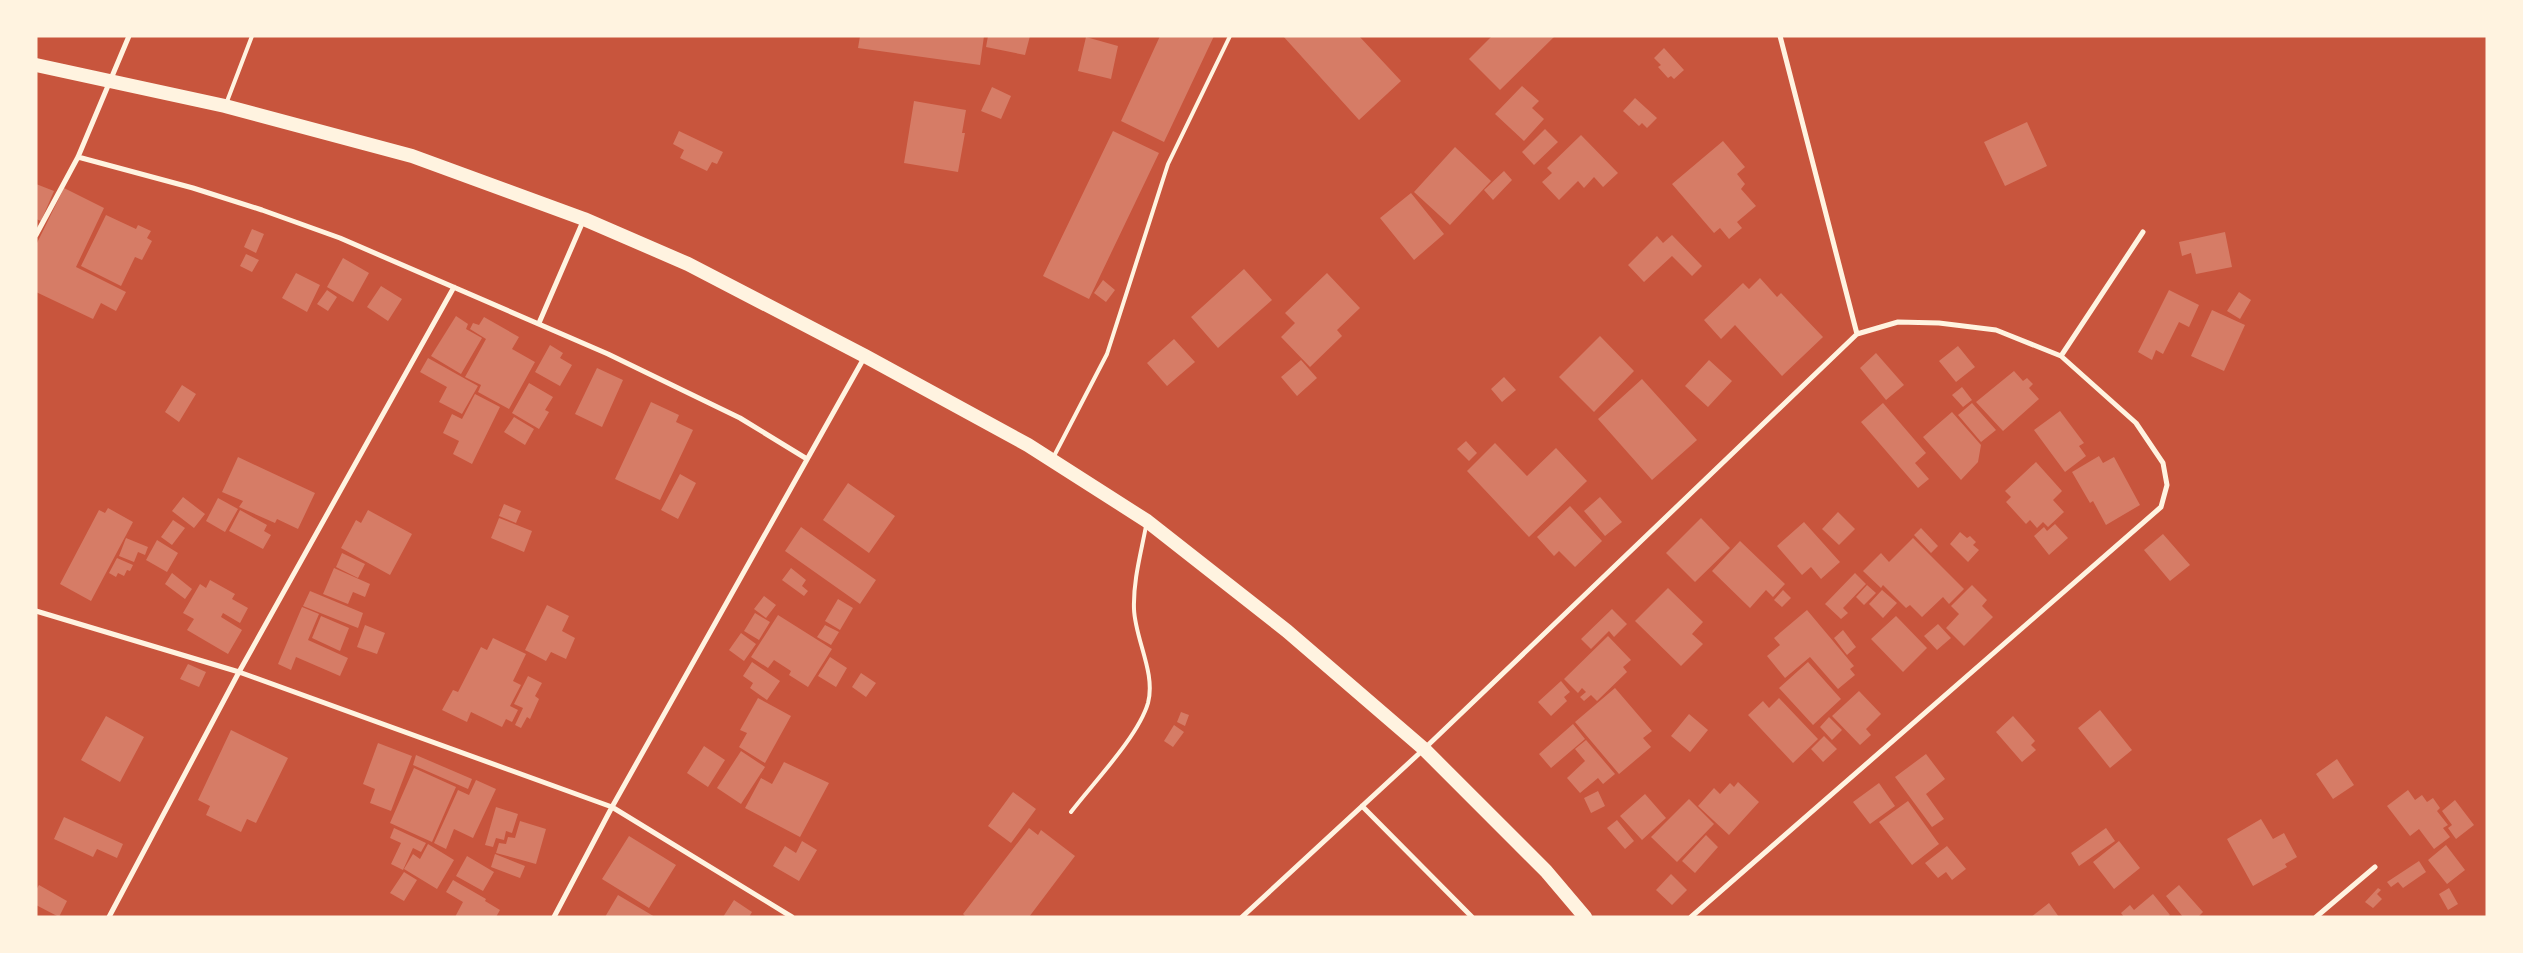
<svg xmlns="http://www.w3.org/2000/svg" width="2523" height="953" font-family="Lato,sans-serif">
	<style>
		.building { fill: #d67c66 }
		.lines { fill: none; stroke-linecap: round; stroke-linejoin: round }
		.service { stroke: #fff3e0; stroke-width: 4 }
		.minor { stroke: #fff3e0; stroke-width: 5 }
		.trunk { stroke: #fff3e0; stroke-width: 14 }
	</style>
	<rect width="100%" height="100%" fill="#c8553d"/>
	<path class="building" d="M860,36H984L980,65L858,48Z
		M988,36H1030L1025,55L986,47Z
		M1160,36H1214L1164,142L1121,121Z
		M1283,36H1359L1401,81L1359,120Z
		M1492,36H1555L1500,90L1469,59Z
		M1086,37L1118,46L1111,79L1078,71Z
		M1664,48L1684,70L1674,79L1671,76L1668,78L1658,67L1661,65L1654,58Z
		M1522,86L1539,101L1532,108L1544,119L1524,141L1495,114Z
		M992,87L1011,96L1001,119L981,111Z
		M1635,98L1657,118L1647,128L1642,123L1639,126L1623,111Z
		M914,101L966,110L962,133H965L958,172L904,163Z
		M2027,122L2047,166L2005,186L1984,142Z
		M1545,129L1558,142L1534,165L1522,152Z
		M679,131L723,152L717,164L712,162L707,171L680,158L684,150L673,144Z
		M1113,131L1159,153L1089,299L1043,276Z
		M1581,135L1618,173L1603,187L1594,177L1584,188L1578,181L1559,200L1542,182L1552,173L1547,168Z
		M1723,141L1745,167L1737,174L1745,184L1741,189L1756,206L1737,222L1742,228L1729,239L1720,228L1714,233L1672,184Z
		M1455,147L1491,181L1450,225L1414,192Z
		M1504,171L1512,180L1493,200L1484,190Z
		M36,184L54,191L41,221L36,219Z
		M64,188L104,208L76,267L126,292L116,311L101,303L93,319L36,292V245Z
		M1411,193L1444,234L1414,260L1380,218Z
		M106,215L136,229L138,225L151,231L147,238L152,241L142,260L135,257L121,286L81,266Z
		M252,229L264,234L256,253L244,247Z
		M2225,232L2232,267L2196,274L2191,253L2182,256L2179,242Z
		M1672,235L1702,266L1692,276L1672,256L1644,282L1628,265L1657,236L1663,243Z
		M246,254L259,260L252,272L240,266Z
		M343,258L369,273L353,302L327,287Z
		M1244,269L1272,300L1218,348L1191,317Z
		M296,273L320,285L307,312L282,298Z
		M1327,273L1360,308L1337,330L1342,336L1310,367L1281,337L1295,323L1285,313Z
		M1760,278L1777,297L1781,293L1823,337L1782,376L1735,325L1721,339L1704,320L1743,283L1749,289Z
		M1103,280L1115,290L1106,302L1094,293Z
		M381,286L402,299L388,321L367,307Z
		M327,290L337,297L328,311L317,304Z
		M2169,290L2199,305L2189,327L2179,322L2163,354L2156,350L2152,360L2138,352Z
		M2239,292L2251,300L2240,319L2227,311Z
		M2212,310L2245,325L2224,371L2191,356Z
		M456,316L468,324L466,329L482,338L461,374L431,356Z
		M484,317L519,337L512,349L535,362L509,409L478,392L481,385L465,377L486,339L470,329L473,323L479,325Z
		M1600,336L1634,371L1594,412L1559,377Z
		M1174,339L1195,362L1167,386L1147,363Z
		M550,345L563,353L560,358L572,365L560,386L535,372Z
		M1958,346L1975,367L1956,382L1939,361Z
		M1876,353L1904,385L1886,400L1860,368Z
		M428,358L478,386L462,414L439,402L447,387L420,372Z
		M1301,360L1317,378L1297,396L1281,377Z
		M1709,360L1732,381L1708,407L1685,386Z
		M597,368L623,380L602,427L575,414Z
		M2014,371L2023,381L2027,378L2033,384L2029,388L2039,399L2003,431L1976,402Z
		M1504,377L1516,390L1502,402L1491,389Z
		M1642,379L1697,440L1652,480L1598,419Z
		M529,383L553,397L545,410L549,412L539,429L512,413Z
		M182,385L196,394L179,422L165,412Z
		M1962,387L1972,400L1963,407L1952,395Z
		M475,394L500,407L472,464L453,454L459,441L443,433L452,414L462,419Z
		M651,402L679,415L676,422L693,430L660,500L615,479Z
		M1883,403L1926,453L1915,463L1929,479L1918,488L1861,422Z
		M1972,403L1996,430L1981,442L1958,415Z
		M2060,411L2084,443L2079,446L2086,456L2065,472L2034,430Z
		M1952,412L1981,445L1978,462L1961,480L1923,437Z
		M514,417L534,429L525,445L504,432Z
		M1466,441L1477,453L1469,461L1457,449Z
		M1495,443L1527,476L1556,448L1587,481L1529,537L1467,471Z
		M2099,456L2103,463L2114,457L2140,505L2106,525L2093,501L2090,503L2072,472Z
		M238,457L315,493L298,529L277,519L275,523L239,507L243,501L222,492Z
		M2036,462L2062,491L2053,500L2064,512L2048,527L2043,522L2037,528L2030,520L2026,524L2006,502L2011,497L2005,491Z
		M680,474L696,483L678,519L661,510Z
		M848,483L895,516L869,553L823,520Z
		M183,497L205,514L194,528L172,511Z
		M1600,497L1622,522L1605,536L1584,511Z
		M218,498L238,509L225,532L206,521Z
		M504,504L521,511L516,523L499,516Z
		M1570,506L1602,541L1575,567L1559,551L1554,556L1537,537Z
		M108,508L133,522L91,601L60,584L99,510L105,513Z
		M240,510L267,525L264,531L271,535L263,549L229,531Z
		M368,510L412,534L390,575L341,548L356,520L361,523Z
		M1838,512L1855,529L1839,545L1822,529Z
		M499,518L532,531L524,552L491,538Z
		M1701,518L1730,548L1695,582L1666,553Z
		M173,520L185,528L172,545L161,537Z
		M1804,522L1840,562L1821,579L1811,567L1802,575L1777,546Z
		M2055,524L2068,538L2049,555L2034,536L2044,527L2047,531Z
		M801,527L876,580L860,604L785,551Z
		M1921,528L1938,546L1931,553L1914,535Z
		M1960,532L1967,538L1970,536L1976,542L1973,545L1979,550L1968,562L1950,544Z
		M2163,534L2190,565L2170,581L2144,550Z
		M126,538L148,547L145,555L138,552L134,562L119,556Z
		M1913,538L1964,589L1949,604L1943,597L1922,617L1910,605L1906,608L1883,585L1881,588L1863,571L1881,553L1889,562Z
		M157,540L178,553L167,572L146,560Z
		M1740,541L1785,584L1773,597L1766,590L1750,608L1712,571Z
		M342,553L365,564L358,578L336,567Z
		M117,558L133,565L130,571L127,570L124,576L118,573L116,577L109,573Z
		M334,568L370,584L365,597L353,592L348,604L323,594Z
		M791,568L806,580L802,586L808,591L804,596L782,580Z
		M172,573L192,589L185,599L165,584Z
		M1855,573L1866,584L1843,608L1848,613L1841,619L1825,604Z
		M210,580L235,594L232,599L248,608L240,623L223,613L221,617L242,630L228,654L187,630L194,619L183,613L200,584L206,588Z
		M1867,585L1876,593L1864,605L1856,597Z
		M1972,585L1987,600L1982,606L1993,617L1964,646L1946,628L1959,614L1951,606Z
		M1668,588L1703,622L1692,634L1703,644L1681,666L1635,621Z
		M1783,590L1791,598L1782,607L1774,600Z
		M1882,590L1897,603L1883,618L1869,604Z
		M310,591L363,613L358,628L303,606Z
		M764,596L776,605L766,618L754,609Z
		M838,599L853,608L840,630L825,621Z
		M547,605L569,616L562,631L575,638L566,659L551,652L546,661L525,650Z
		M302,607L319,614L308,640L348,658L340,676L296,657L291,670L278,664Z
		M1612,609L1627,624L1614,637L1609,631L1591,649L1581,639Z
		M1807,610L1854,666L1850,669L1855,675L1838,689L1810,657L1785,678L1767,656L1780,645L1774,638Z
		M755,613L770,622L759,640L744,631Z
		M778,615L832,649L808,687L789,675L791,671L774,660L768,668L751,657Z
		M321,616L349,628L340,651L312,638Z
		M1896,616L1927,648L1903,672L1871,639Z
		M1938,624L1951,638L1937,650L1924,636Z
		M365,625L385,633L377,654L357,647Z
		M825,625L839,632L831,645L817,637Z
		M1843,630L1856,647L1847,655L1834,638Z
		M741,633L756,644L744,661L729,650Z
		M1608,636L1631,660L1623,667L1627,672L1597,701L1591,695L1584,701L1580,697L1586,692L1582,688L1578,693L1564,679Z
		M493,638L526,654L513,681L521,685L510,706L518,710L512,722L506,719L502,727L471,712L467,722L442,710L453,690L458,692L481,647L487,650Z
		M830,657L847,668L836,687L818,676Z
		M752,662L780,681L767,700L750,688L753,683L743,676Z
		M1808,662L1841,699L1813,725L1779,688Z
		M188,664L206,672L199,687L180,679Z
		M861,673L876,683L866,697L852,687Z
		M528,676L542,683L535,696L539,699L530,719L527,717L521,728L515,725L523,708L514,704Z
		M1561,681L1570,692L1564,697L1567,701L1551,716L1538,702Z
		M1615,688L1652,731L1643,738L1651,747L1619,774L1575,722Z
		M1859,691L1881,714L1866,729L1871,735L1860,745L1832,716Z
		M758,698L791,716L765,763L739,747L747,733L740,730Z
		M1779,698L1818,739L1793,763L1748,715L1763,701L1769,708Z
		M2100,710L2132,750L2110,768L2078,728Z
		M1181,712L1189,715L1185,726L1177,722Z
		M1689,714L1708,730L1690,752L1671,736Z
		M106,716L144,737L120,782L81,760Z
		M2013,716L2035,741L2031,745L2036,750L2022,762L1996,732Z
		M1829,717L1842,730L1832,740L1820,727Z
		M1573,724L1585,739L1551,768L1539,754Z
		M1174,725L1184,732L1173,747L1164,741Z
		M231,730L288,758L256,823L247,819L241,832L206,815L210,806L198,800Z
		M1824,736L1837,749L1823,762L1811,749Z
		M1586,740L1615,774L1603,784L1598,778L1580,793L1567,778L1585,761L1575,749Z
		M378,743L412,756L391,811L370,803L375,789L363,784Z
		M704,746L725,760L708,787L687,773Z
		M741,751L765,767L741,804L717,788Z
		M1926,754L1945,779L1926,794L1944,819L1932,827L1895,777Z
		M416,755L472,779L468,789L413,765Z
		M2337,759L2354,785L2333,799L2316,774Z
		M784,762L829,783L800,837L745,808L761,778L772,784Z
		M414,768L456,787L432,842L390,823Z
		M476,780L496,789L473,838L454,829L446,849L434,843L458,790L469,795Z
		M1738,782L1759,802L1729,835L1698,806L1714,788L1720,794L1730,783L1734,787Z
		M1879,783L1895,806L1870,824L1853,802Z
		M2408,790L2415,800L2422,795L2427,802L2433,798L2440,808L2437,811L2448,825L2443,828L2450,837L2434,849L2419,829L2410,836L2387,806Z
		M1598,791L1605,806L1591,813L1584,798Z
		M1013,792L1036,809L1011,843L988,826Z
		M1645,794L1666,818L1642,840L1620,816Z
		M1689,799L1714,824L1677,862L1651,837Z
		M2455,800L2474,825L2456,839L2448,828L2452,825L2442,811Z
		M1908,801L1939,844L1912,865L1879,822Z
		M496,807L518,814L512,833L506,831L504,840L496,838L493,847L485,845Z
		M64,817L123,844L117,858L97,849L93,857L54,839Z
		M2261,819L2273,839L2284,833L2297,857L2285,864L2287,867L2253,886L2227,839Z
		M1617,820L1634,841L1625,849L1607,828Z
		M520,821L546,829L536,864L496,853L499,843L506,844L508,837L515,838Z
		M394,828L426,843L421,852L413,848L403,870L391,864L401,843L390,838Z
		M1029,828L1038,835L1041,830L1075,856L1029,917H966L963,914Z
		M2106,828L2115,841L2079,866L2071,853Z
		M1706,835L1718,847L1695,873L1682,861Z
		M629,836L676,865L649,908L602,879Z
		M802,841L817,850L799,881L773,866L785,846L796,853Z
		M2119,841L2140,868L2114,889L2093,862Z
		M428,844L454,860L437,889L404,869L413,854L420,859Z
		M2446,845L2465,870L2447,884L2428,860Z
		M1947,846L1966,869L1952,880L1946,872L1938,878L1925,863Z
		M495,854L525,866L520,878L491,867Z
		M467,856L494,872L483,891L456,876Z
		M2419,861L2426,872L2403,888L2398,882L2391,887L2387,882Z
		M404,872L417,880L404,901L390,893Z
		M1671,874L1687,890L1672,905L1656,890Z
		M453,880L486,899L485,901L500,910L496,917H455L463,902L446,892Z
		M39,885L67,901L59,917L36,905V890Z
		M2179,885L2203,912L2198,917H2183L2166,896Z
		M2378,888L2381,890L2377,894L2382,899L2373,908L2365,902Z
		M2449,888L2458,904L2448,910L2439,894Z
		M2153,894L2170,915L2167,917H2124L2121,913L2130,905L2134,910Z
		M618,895L655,917H605Z
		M734,900L752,912L749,917H723Z
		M2049,903L2059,917H2031Z"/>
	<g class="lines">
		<path class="service" d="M226,104L252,36
			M1053,458L1107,354L1168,164L1230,36
			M1071,812C1093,783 1138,737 1148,703C1156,673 1135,639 1134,609C1133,581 1141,553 1146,526"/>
		<path class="minor" d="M1780,36L1857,334
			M78,157L193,188L262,210L340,238L608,354L740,418L807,459
			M36,235L78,157L129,36
			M539,323L584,219
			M2061,356L2143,232
			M36,611L239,672L612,807L792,917
			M1362,806L1472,917
			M109,917L239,672L454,287
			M554,917L612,807L864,358
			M1242,917L1424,749L1857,334L1898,322L1939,323L1996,330L2061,356L2136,423L2163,463L2167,485L2161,507L1691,917
			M2316,917L2375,867"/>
		<path class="trunk" d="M36,65L225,106L412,156L584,219L688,264L865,356L1028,445L1147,521L1287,631L1424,749L1546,871L1585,917"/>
	</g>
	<rect width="2523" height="953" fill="none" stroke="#fff3e0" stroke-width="75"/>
</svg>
